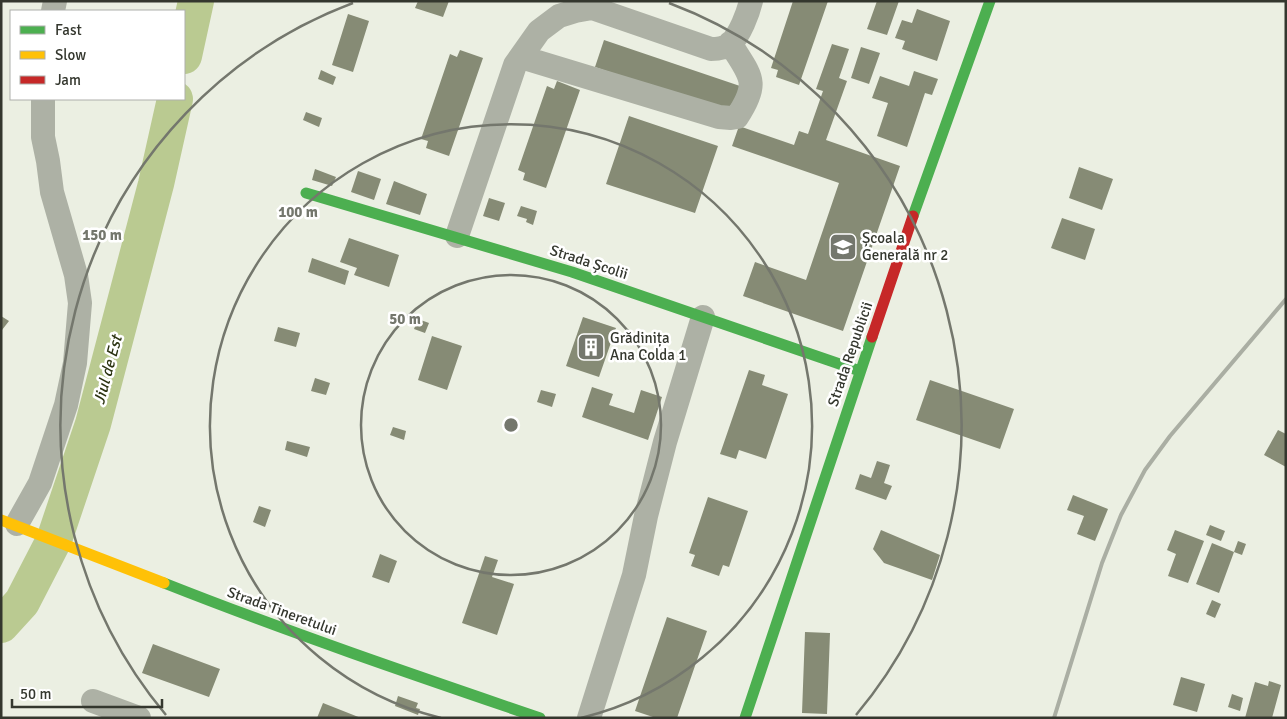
<svg xmlns="http://www.w3.org/2000/svg" width="1287" height="719" font-family="Signika,sans-serif">
	<style>
		.lines { fill: none; stroke-linecap: round; stroke-linejoin: round }
		.river { stroke: #baca91; stroke-width: 36 }
		.building { fill: #868b75 }
		.street { stroke: #adb1a5; stroke-width: 24 }
		.fast { stroke: #4caf50; stroke-width: 11 }
		.slow { stroke: #ffc107; stroke-width: 11 }
		.jam { stroke: #c62828; stroke-width: 11 }
		.rail { stroke: #aaaea3; stroke-width: 4 }
		.ring { fill: none; stroke: #74776d; stroke-width: 2.5 }
		.labels { text-anchor: middle; dominant-baseline: central; stroke-width: 5; stroke-linejoin: round; paint-order: stroke }
		.poi-label { font-size: 15px; fill: #34372e; stroke: #fff; text-anchor: start }
		.street-label { font-size: 15px; fill: #34372e; stroke: #fff }
		.water-label { font-size: 16px; font-style: italic; fill: #2c3413; stroke: #fff }
		.centre { fill: #74776d; stroke: #fff; stroke-width: 2.5 }
		.ring-label { font-size: 15px; text-anchor: middle; font-weight: bold; fill: #74776d; stroke: #fff; stroke-width: 5; stroke-linejoin: round; paint-order: stroke }
	</style>
	<rect width="100%" height="100%" fill="#ebefe2"/>
	<g class="lines">
		<path class="river" d="M184,56L196,1
			M1,625L22,602L54,540L93,424L156,184L175,99"/>
	</g>
	<path class="building" d="M418,1H449L443,17L415,8Z
		M793,1H828L799,85L776,77L778,70L771,68Z
		M877,1H899L887,35L867,29Z
		M917,9L950,21L937,61L902,49L905,41L895,38L902,20L912,23Z
		M348,14L369,21L353,72L332,65Z
		M604,40L740,86L730,114L595,67Z
		M832,44L849,49L839,78L847,81L826,140L900,166L843,331L743,296L755,262L806,280L839,183L732,146L739,126L794,145L799,131L808,134L823,91L816,89Z
		M861,47L880,53L869,84L851,78Z
		M460,50L483,58L449,156L426,148L428,141L421,139L450,54L457,57Z
		M321,70L336,77L333,85L318,79Z
		M914,71L938,79L932,95L925,93L907,147L877,136L888,103L872,98L880,76L909,86Z
		M557,81L580,90L546,188L523,180L525,173L518,170L547,86L554,89Z
		M306,112L322,118L319,127L303,120Z
		M629,116L718,146L695,213L606,184Z
		M1079,167L1113,179L1102,210L1069,198Z
		M315,169L336,177L332,186L312,180Z
		M358,171L381,179L374,200L351,192Z
		M394,181L427,194L420,215L386,204Z
		M489,198L505,203L499,221L483,216Z
		M521,206L537,211L533,225L526,222L527,219L517,216Z
		M1062,218L1095,229L1085,260L1051,248Z
		M349,238L399,255L389,287L354,275L357,268L340,262Z
		M312,258L349,271L345,285L308,272Z
		M1,316L9,321L2,330L1,329Z
		M583,317L616,328L599,377L566,366Z
		M418,319L429,323L425,333L414,329Z
		M278,327L300,333L296,347L274,341Z
		M432,336L462,346L447,390L418,380Z
		M749,370L765,375L762,385L788,394L766,459L739,450L736,459L720,454Z
		M315,378L330,383L326,395L311,391Z
		M930,380L1014,409L1000,449L916,420Z
		M592,387L613,394L609,405L634,413L641,390L662,397L648,440L582,417Z
		M541,390L556,394L552,407L537,402Z
		M393,427L406,431L404,440L390,435Z
		M1278,430L1286,434V467L1264,455Z
		M287,441L310,447L307,457L285,450Z
		M877,461L890,465L884,483L892,486L886,500L855,489L860,474L871,478Z
		M1073,495L1108,509L1095,541L1077,534L1084,516L1067,510Z
		M708,497L748,511L729,567L723,565L719,576L691,566L695,555L689,553Z
		M259,506L271,510L265,527L253,522Z
		M1210,525L1225,531L1221,541L1206,535Z
		M881,530L940,555L932,580L884,563L873,549Z
		M1175,530L1204,541L1188,583L1168,576L1176,554L1167,550Z
		M1238,541L1246,544L1242,555L1234,552Z
		M1212,543L1234,552L1219,593L1196,584Z
		M380,554L397,561L389,583L372,577Z
		M485,556L498,560L492,577L514,584L497,635L462,623Z
		M1212,600L1221,604L1215,618L1206,614Z
		M667,617L707,631L677,718H656L635,711Z
		M805,632L830,633L827,714L802,713Z
		M153,644L220,669L209,697L142,673Z
		M1181,677L1205,684L1197,712L1173,705Z
		M1269,681L1281,685L1272,718H1245L1255,682L1268,686Z
		M1232,694L1243,698L1240,711L1228,707Z
		M398,696L418,703L416,708L420,709L418,715L395,706Z
		M323,703L361,718H317Z"/>
	<g class="lines">
		<path class="street" d="M53,11L55,1
			M521,57L719,117L731,118L737,117C761,81 750,76 730,43
			M457,236L515,65L539,31L559,16L575,11L592,8L711,49C718,49 725,48 730,44C740,35 748,13 751,1
			M17,524L40,483L66,405L75,363L80,303L76,275L52,192L48,161L43,137V99
			M93,701L139,718
			M589,718L634,575L646,516L665,442L703,317"/>
		<path class="fast" d="M306,193L572,272L860,371
			M913,216L990,1
			M164,583C288,632 414,675 540,718
			M745,718L872,337"/>
		<path class="slow" d="M1,520L164,583"/>
		<path class="jam" d="M872,337L913,216"/>
		<path class="rail" d="M1054,718L1102,563L1121,515L1145,470L1170,436L1286,299"/>
	</g>
	<g class="ring">
		<circle cx="511" cy="425" r="150"/>
		<path d="M441 718A301 301 0 1 1 581 718"/>
		<path d="M166 715A451 451 0 0 1 353 3M669 3A451 451 0 0 1 856 715"/>
	</g>
	<defs>
		<g id="school-square" transform="scale(1.4375)"><rect x="-9" y="-9" width="18" height="18" rx="4" fill="#74776d" stroke="#fff"/><path d="M0-5L7-2L0 1L-7-2ZM-4 1L0 2.5L4 1V4Q0 6-4 4Z" fill="#fff"/></g>
		<g id="building-square" transform="scale(1.4375)"><rect x="-9" y="-9" width="18" height="18" rx="4" fill="#74776d" stroke="#fff"/><path d="M-4-6H4V6H1V3H-1V6H-4ZM-2.5-4.3h1.7v1.8h-1.7ZM.8-4.3h1.7v1.8H.8ZM-2.5-1h1.7V.8h-1.7ZM.8-1h1.7V.8H.8Z" fill="#fff"/></g>
	</defs>
	<g fill-rule="evenodd">
		<use href="#school-square" x="843" y="247"/>
		<use href="#building-square" x="591" y="347"/>
	</g>
	<g class="labels">
		<g class="poi-label">
			<text x="862" y="238">Școala<tspan x="862" dy="17">Generală nr 2</tspan></text>
			<text x="610" y="338">Grădinița<tspan x="610" dy="17">Ana Colda 1</tspan></text>
		</g>
		<g class="street-label">
			<text transform="translate(589 262) rotate(18)">Strada Școlii</text>
			<text transform="translate(850 354) rotate(-71)">Strada Republicii</text>
			<text transform="translate(282 611) rotate(20)">Strada Tineretului</text>
		</g>
		<g class="water-label">
			<text transform="translate(108 370) rotate(-75)">Jiul de Est</text>
		</g>
	</g>
	<circle cx="511" cy="425" r="8" class="centre"/>
	<g class="ring-label">
		<text x="298" y="217">100 m</text>
		<text x="102" y="240">150 m</text>
		<text x="405" y="324">50 m</text>
	</g>
	<rect width="1287" height="719" fill="none" stroke="#34372e" stroke-width="5"/>
	<rect x="10" y="10" width="175" height="90" fill="#ffffff" stroke="#aeafab"/>
	<rect x="20" y="26" width="25" height="8" fill="#4caf50" stroke="#aeafab"/>
	<text x="55" y="35" font-size="15" fill="#34372e">Fast</text>
	<rect x="20" y="51" width="25" height="8" fill="#ffc107" stroke="#aeafab"/>
	<text x="55" y="60" font-size="15" fill="#34372e">Slow</text>
	<rect x="20" y="76" width="25" height="8" fill="#c62828" stroke="#aeafab"/>
	<text x="55" y="85" font-size="15" fill="#34372e">Jam</text>
	<path d="M12 699v8h150v-8" fill="none" stroke="#34372e" stroke-width="2.5"/>
	<text x="20" y="699" font-size="15" fill="#34372e" stroke="#ffffff" stroke-width="4" paint-order="stroke">50 m</text>
</svg>
